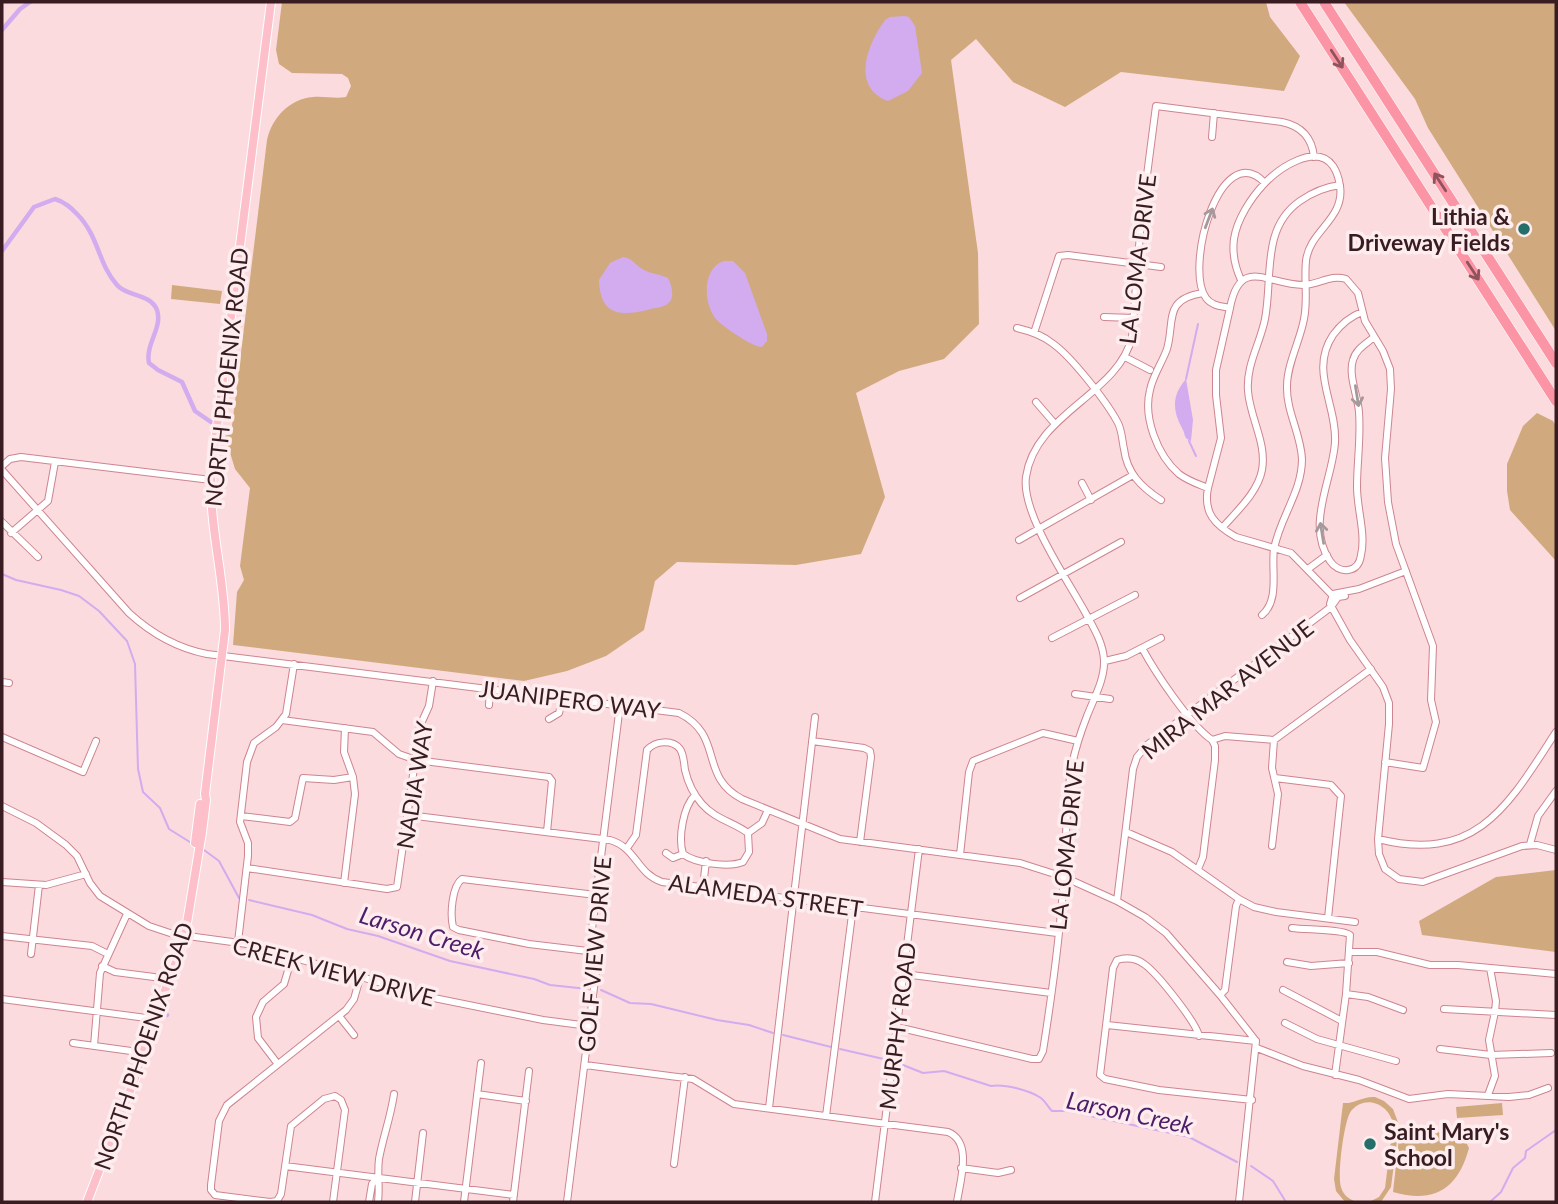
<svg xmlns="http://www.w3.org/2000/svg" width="1558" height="1204" font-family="Lato,sans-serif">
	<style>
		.green { fill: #d0aa7e }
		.water { fill: #d2acee }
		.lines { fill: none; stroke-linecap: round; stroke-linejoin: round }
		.stream { stroke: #d2acee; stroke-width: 2 }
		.canal { stroke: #d2acee; stroke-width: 4.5 }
		.minor-casing { stroke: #cd858f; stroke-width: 8 }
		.major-casing { stroke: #fff; stroke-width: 10 }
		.highway-casing { stroke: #fff; stroke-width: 11 }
		.minor { stroke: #fff; stroke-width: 6 }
		.major { stroke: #fdbfc9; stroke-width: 8 }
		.highway { stroke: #fb95a5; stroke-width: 10 }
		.oneway { stroke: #90525c }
		.oneway2 { stroke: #a5999b }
		.poi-dot { fill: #256f6b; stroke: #fdedee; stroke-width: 2.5 }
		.labels { text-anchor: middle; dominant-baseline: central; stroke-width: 7; stroke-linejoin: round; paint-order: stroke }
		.poi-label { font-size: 23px; font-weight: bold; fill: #381c21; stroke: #fdedee; text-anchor: end }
		.street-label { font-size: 23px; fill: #381c21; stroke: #fdedee }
		.water-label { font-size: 24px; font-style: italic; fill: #4d1d6a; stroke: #fdedee }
	</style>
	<rect width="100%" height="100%" fill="#fbdbde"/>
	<path class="green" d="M282,2H1266L1270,17L1300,56L1284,91L1121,72L1065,107L1013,82L976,39L951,60L978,253L979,324L944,359L899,371L856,393L885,497L861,554L796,565L677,562L655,581L644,630L606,656L567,671L524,681L233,645L237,592L244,580L240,566L250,488L235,469L225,436L231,434L267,140C272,118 289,99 313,97C325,96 335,99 346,97L351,86L348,78L342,74L292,73L279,64L276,50Z
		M1344,2H1556V331L1428,128L1415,99Z
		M172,285L222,291L220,304L171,299Z
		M1537,413L1553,421L1556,426V561L1510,510L1507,491V464L1523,426Z
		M1556,870V952L1422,935L1419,921L1496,877Z
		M1375,1097L1384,1101L1393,1109L1399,1125L1391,1187L1381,1202H1369L1379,1197L1385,1188L1393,1124C1390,1105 1366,1093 1351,1111C1344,1120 1337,1176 1341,1187C1343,1195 1349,1199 1356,1202H1345L1336,1191L1334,1179L1343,1103C1354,1104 1363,1096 1375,1097Z
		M1502,1103L1503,1115L1457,1118L1456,1107Z
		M1407,1125L1429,1129L1466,1142L1469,1148C1458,1189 1434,1204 1393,1192L1400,1129Z"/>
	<path class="water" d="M905,16L909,17L915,26L922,73L908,91L888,101C850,87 868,43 885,20L890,17Z
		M623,257C633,258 636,266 644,270C651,274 660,274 668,278C671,284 674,293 671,300C666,308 658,307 651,309C621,317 600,316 599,280L610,263Z
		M724,261H733L745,273L767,334V341L762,347C754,348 722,326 716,319C703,303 702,268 724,261Z
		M1186,379L1193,420L1191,441C1183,438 1186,435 1182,428C1172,410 1172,395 1186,379Z"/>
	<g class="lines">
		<path class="stream" d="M1186,379L1198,324
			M1189,441L1196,456
			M2,574L16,580L61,590L79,596L99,611L127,641L135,664L138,769L143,792L160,808L169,829L193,844
			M204,850L219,861L239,898
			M249,900L312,915L347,929L378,936L450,961L534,979L550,985L588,989
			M601,990L630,1003L651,1004L717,1020L749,1025L773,1033
			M783,1035L831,1047
			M840,1049L888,1060
			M898,1063L923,1073L944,1071L991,1086C1005,1084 1029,1090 1041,1098C1046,1102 1048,1107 1052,1111H1067L1189,1137L1237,1162
			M1251,1166L1273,1181L1286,1202
			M1490,1202L1501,1192L1513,1168L1525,1158L1526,1151L1556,1130"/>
		<path class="canal" d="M2,30L20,9L30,2
			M2,251L34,207L55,199C65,202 71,208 77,214C99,236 98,264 117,285C127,297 150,293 157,310C163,328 145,344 149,363L158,370L182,382L195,411L224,431
			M163,1011L167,1015"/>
		<g class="minor-casing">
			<path id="minor" d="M1212,137L1214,113
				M1265,183C1220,136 1184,268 1206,298C1212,306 1221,306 1230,308C1240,255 1268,285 1303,285C1319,285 1330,274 1346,279L1358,293L1365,321L1383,351L1390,369L1391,389L1385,458L1388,502L1396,544L1433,646L1431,700L1436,722L1423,768L1385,762
				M1241,280C1235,267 1232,254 1234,239C1237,219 1251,198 1264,184C1278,169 1316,142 1333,166C1337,172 1339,179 1340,186C1345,219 1309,231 1306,261C1304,280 1308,300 1304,319C1300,341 1287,364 1287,386C1286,411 1301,434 1302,459C1302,492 1280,517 1274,549C1271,570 1280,600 1262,615
				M1203,293C1163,299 1175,321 1167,349C1162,363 1153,375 1150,390C1143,417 1157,455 1179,474C1188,481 1198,484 1208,488L1221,438L1216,395V370L1230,308
				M1362,312C1349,317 1341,324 1333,335C1309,371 1337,404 1335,442C1333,479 1305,525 1330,561C1334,567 1341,571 1348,570C1356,569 1360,563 1361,555C1366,534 1357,509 1357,487C1357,462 1361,437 1359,412C1358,397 1348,375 1353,360C1356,349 1366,344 1374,337
				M1104,317L1134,318
				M1017,328C1030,331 1042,335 1052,343C1071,356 1107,402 1118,423C1122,431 1122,440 1124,449C1127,473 1141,487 1161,500
				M1034,333L1059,256L1068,255L1161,267
				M1125,357L1150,370
				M1036,402L1055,424
				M2,466L10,459L21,457L211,480
				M2,470L129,613C152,634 176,648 207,654L679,713C725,736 698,776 742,799L840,839L1020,863L1064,877L1117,901L1145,917L1166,933L1220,995L1256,1041L1239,1202
				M1082,483L1091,500
				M1208,488C1203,513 1215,525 1236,537L1291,553L1332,595
				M2,522L38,557
				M1223,527C1237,511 1258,492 1262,470C1267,443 1250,418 1248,391C1246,365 1260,344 1265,319C1273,277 1261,228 1300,201C1313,192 1324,187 1340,185
				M11,533L48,501L55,462
				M1019,540L1133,475
				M1308,569L1327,555
				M1406,571L1359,589L1333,594L1330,604L1350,640L1383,687L1389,703V724L1378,839L1379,854L1385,869L1399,879L1423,882L1522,846L1537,845L1556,850
				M1020,598L1121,542
				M1052,638L1135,595
				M1142,648C1155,672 1190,725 1212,740L1225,736L1274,740L1371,669
				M1105,661L1126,656L1161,638
				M2,682L9,683
				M1075,694L1110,699
				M489,705L490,688
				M549,719L559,713L563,697
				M282,720L373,732L399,754L416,760L549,777L552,781L547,832
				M2,737L83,772L96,741
				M812,741L864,748L870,751L871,757L860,842
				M1275,778L1331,785L1341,796L1328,918
				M2,806L36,823L66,845L77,856L90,883L100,896L149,926L173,934L247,944L434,998L543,1020L589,1026
				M408,815L610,840C637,848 636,873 662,882L1057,933
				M241,816L290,822L295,818L303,778L334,780L353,777
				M1126,832L1172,852L1239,899L1254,907L1276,912L1355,922
				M748,833L762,823L768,810
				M1378,839C1478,864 1509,804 1556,732
				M1530,844L1538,816L1556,791
				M1272,846L1278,794L1272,768L1274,740
				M627,848L636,835L647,750C655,741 672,739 680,749C684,755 684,764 685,770C688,783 694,795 702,804C715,819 733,822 748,833L749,852L743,862C728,868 695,863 683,854C678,838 683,807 695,795
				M666,853L673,858L683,854
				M960,855L969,772L973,761L1043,733L1078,741
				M247,868L387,889L397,887L420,726L429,706L433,681
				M1198,869L1203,857L1215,760V746L1212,740
				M2,882L46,885L86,874
				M344,883L355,794L353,777L344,752L345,728
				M703,887L706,861
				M1117,901L1133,769L1137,757L1147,745L1331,607L1338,597L1345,596
				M1292,928C1305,930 1343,929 1350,935L1346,994L1335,1075
				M2,936L92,946L108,954
				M238,942L248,856V843L240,822L247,762L254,743L276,727L286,714L294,664
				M596,952L529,944L459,930L453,927C450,914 452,886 462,879L596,895
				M1350,952H1377L1430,965H1458L1556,974
				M31,954L39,885
				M1287,962L1311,966L1349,963
				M102,966L115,972L154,977
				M904,974L1051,993
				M1283,990L1342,1021
				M1346,994L1368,997L1403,1010
				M1220,995L1225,990L1236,906L1239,899
				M2,999L154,1019
				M1444,1009L1556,1015
				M339,1016L354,1035
				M1285,1023L1317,1039L1396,1061
				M1107,1025L1256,1041
				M897,1027L1032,1059H1039L1043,1051C1052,994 1060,935 1064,877C1067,842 1065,807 1071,771C1074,752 1080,734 1087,716C1094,698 1105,679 1104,660C1103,642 1093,627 1085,612C1067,579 1021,513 1026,477C1035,413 1118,395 1132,337L1141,221L1156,106L1282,122C1301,126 1312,137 1314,157
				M1199,1036C1196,1022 1157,973 1144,964C1136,958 1127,957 1117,960L1113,968L1100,1075L1105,1079L1159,1090L1252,1100
				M73,1043L131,1051
				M94,1046L100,973L127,914
				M1257,1048L1303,1066L1359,1080L1409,1099L1448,1094L1509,1097L1529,1095L1548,1088
				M1440,1049L1491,1055L1551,1053
				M277,1063L258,1038L256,1017L263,1002L284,984L292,957
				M585,1065L693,1079L734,1104L948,1132C973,1142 960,1181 957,1202
				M477,1094L526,1101
				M1488,1095L1495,1076L1489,1040L1495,1012L1496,1001L1490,968
				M769,1108L815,717
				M826,1116L853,907
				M674,1164L685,1077
				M285,1166L514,1195
				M961,1168L998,1173L1011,1170
				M333,1202L345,1110L341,1100L335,1096L324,1099L291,1126L281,1194L277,1201L270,1202L215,1195L211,1190V1185L219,1121L227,1105L346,1010L354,999L360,978
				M369,1202L372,1184L377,1178
				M378,1202C380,1187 377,1174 379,1159C383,1137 391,1116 394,1094
				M415,1202L423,1133
				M464,1202L481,1063
				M513,1202L529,1071
				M567,1202L597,964L592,929L620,705
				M875,1202L919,849"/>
		</g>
		<g class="major-casing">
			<path id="major" d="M195,843L200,804
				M87,1202L135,1078L154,1019L184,941L202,832L206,800L205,794L225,630C225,575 207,522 212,466L271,2"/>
		</g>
		<g class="highway-casing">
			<path id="highway" d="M1300,2L1556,401
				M1324,2L1556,363"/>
		</g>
		<use href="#minor" class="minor"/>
		<use href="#major" class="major"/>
		<use href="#highway" class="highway"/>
	</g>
	<defs><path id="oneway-shaft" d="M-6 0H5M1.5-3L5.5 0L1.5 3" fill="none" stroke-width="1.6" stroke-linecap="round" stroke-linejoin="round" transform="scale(1.75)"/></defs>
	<g class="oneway">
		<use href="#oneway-shaft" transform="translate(1337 59) rotate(57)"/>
		<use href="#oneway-shaft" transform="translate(1440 182) rotate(-123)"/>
		<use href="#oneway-shaft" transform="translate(1473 271) rotate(57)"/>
	</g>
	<g class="oneway2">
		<use href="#oneway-shaft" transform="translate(1209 218) rotate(-69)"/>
		<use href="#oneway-shaft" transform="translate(1357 396) rotate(81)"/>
		<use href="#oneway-shaft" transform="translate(1322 533) rotate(-99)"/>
	</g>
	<g class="poi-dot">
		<circle cx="1524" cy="229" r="7"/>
		<circle cx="1370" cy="1144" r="7"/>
	</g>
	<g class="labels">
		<g class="poi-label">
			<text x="1510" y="216">Lithia &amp;<tspan x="1510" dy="26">Driveway Fields</tspan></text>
			<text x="1384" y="1131" text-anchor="start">Saint Mary's<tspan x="1384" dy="26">School</tspan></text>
		</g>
		<g class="street-label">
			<text transform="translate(1137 259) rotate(-83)">LA LOMA DRIVE</text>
			<text transform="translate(226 377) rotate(-84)">NORTH PHOENIX ROAD</text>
			<text transform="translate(1227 689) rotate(-38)">MIRA MAR AVENUE</text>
			<text transform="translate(570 699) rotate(7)">JUANIPERO WAY</text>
			<text transform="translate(414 785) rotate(-81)">NADIA WAY</text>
			<text transform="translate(1066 845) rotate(-84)">LA LOMA DRIVE</text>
			<text transform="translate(766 895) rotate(8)">ALAMEDA STREET</text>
			<text transform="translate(594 954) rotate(-85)">GOLF VIEW DRIVE</text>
			<text transform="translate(334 971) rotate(15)">CREEK VIEW DRIVE</text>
			<text transform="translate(897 1026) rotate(-83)">MURPHY ROAD</text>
			<text transform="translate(143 1046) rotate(-71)">NORTH PHOENIX ROAD</text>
		</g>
		<g class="water-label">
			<text transform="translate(422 932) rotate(17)">Larson Creek</text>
			<text transform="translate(1130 1112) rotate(12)">Larson Creek</text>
		</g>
	</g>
	<rect width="1558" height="1204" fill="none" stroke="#381c21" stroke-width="7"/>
</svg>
